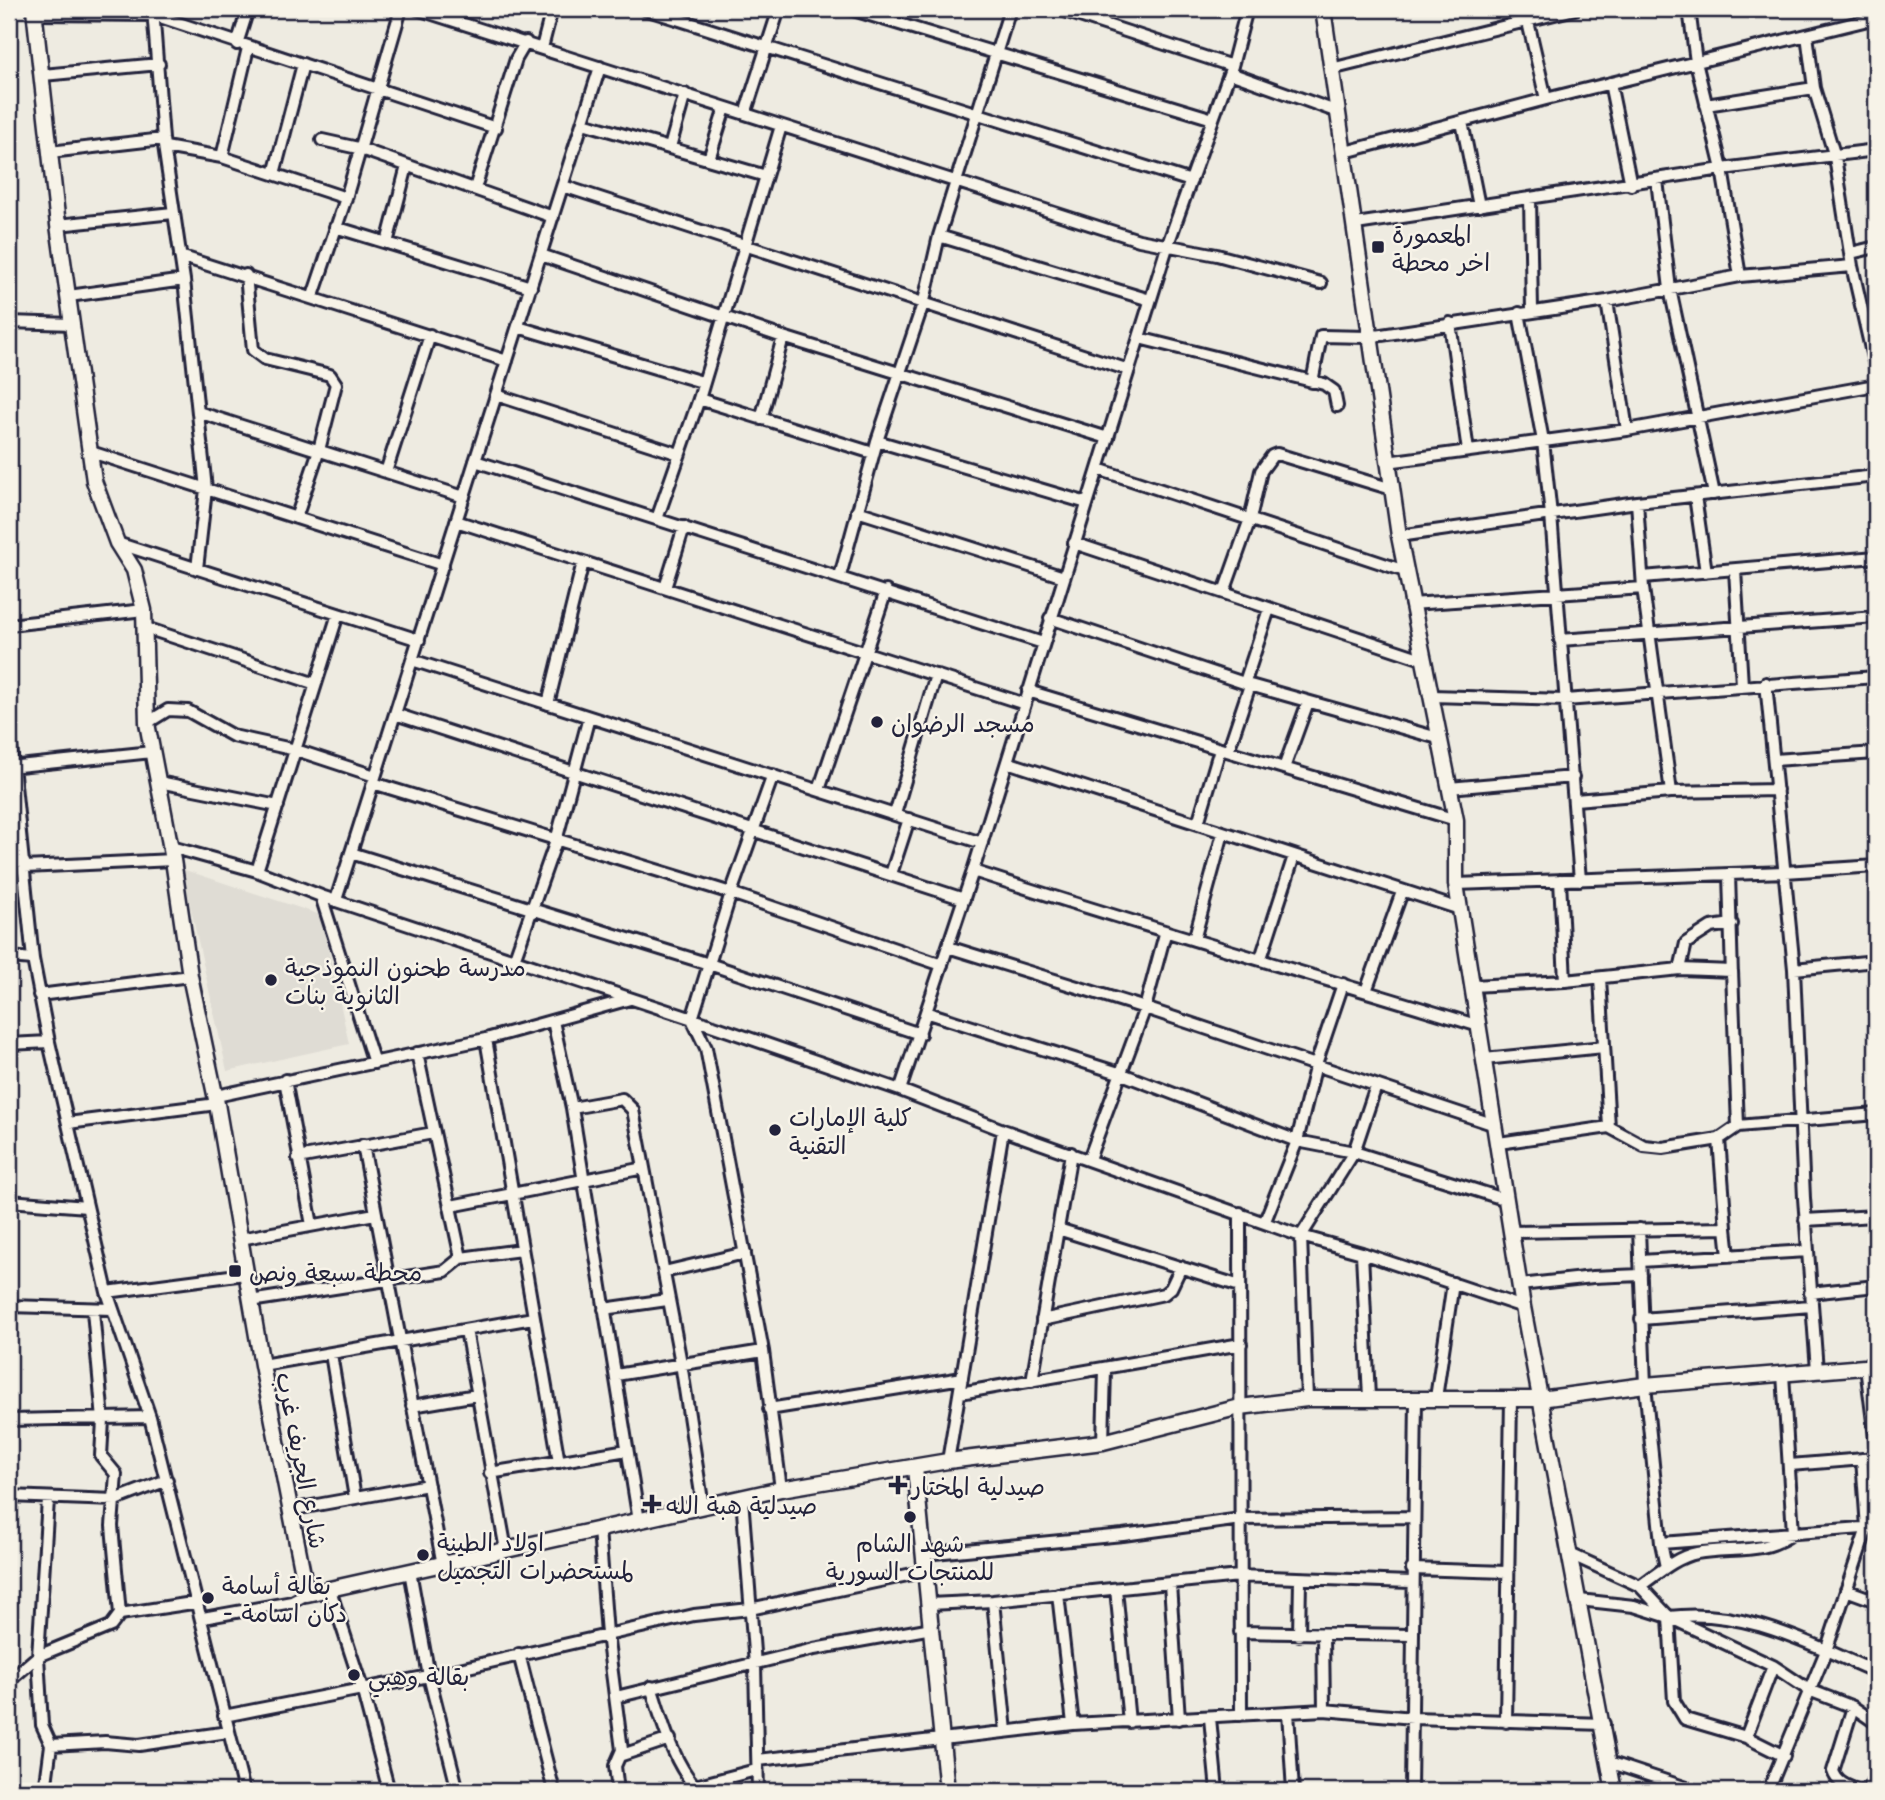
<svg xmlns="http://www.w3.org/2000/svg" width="1885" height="1800" font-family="'Playpen Sans','Playpen Sans Arabic',sans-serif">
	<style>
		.built { fill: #dfdcd4 }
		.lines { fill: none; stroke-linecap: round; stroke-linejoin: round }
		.street-casing { stroke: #22223b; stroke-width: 16 }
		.secondary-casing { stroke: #22223b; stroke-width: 19 }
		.street { stroke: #f7f3e8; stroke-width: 10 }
		.secondary { stroke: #f7f3e8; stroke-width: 14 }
		.poi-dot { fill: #22223b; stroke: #f7f3e8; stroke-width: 2.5 }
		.labels { text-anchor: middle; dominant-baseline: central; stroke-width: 5; stroke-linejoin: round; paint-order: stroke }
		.poi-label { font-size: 24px; fill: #22223b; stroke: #f7f3e8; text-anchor: start }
		.street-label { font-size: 24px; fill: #22223b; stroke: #f7f3e8 }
	</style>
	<rect width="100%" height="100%" fill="#eeebe1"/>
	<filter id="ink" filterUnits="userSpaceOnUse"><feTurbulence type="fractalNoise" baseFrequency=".0143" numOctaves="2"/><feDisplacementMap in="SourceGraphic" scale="14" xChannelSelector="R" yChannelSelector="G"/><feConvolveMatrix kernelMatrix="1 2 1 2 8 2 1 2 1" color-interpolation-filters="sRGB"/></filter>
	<g filter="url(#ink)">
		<path class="built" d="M182,869L321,915L349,1044L227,1071Z"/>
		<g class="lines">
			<g class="street-casing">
				<path id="street" d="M153,9L163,139L184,280L206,489L197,569
					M417,9L1139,240L1217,255L1321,283
					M645,9L1191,181
					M850,9L1213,119
					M1058,9L1232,66
					M1525,9L1546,99
					M1689,9L1696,62L1722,169L1740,276
					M35,14L154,15L496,128
					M1807,35L1814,88L1835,157L1852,266L1876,371
					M237,44L248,9
					M542,48L552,9
					M1331,69L1575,9
					M1230,73L1338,112
					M43,75L159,64
					M1610,83L1631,185
					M1706,105L1814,88
					M745,114L779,9
					M1462,122L1479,206
					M583,123L766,176
					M322,140L358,148L553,217
					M165,147L222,157L346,198
					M670,147L685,94
					M50,152L163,139
					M1345,152L1546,99L1876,18
					M222,157L248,48
					M709,159L725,108
					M274,174L303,64
					M1657,180L1670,289L1714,494
					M563,186L1129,370
					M475,188L516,59L526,42
					M1530,198L1532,310
					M1356,224L1722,169L1876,150
					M58,225L173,213
					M335,227L531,287
					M939,236L1150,300
					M387,243L407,166
					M1851,253L1876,247
					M541,255L783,337L1108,438
					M180,256L507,361
					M246,275L253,350L265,359L330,375L336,384L319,450L296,518
					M69,296L184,280
					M313,296L346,198L401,9
					M1607,301L1627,430
					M1519,313L1543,441L1551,515L1580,880
					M9,322L73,324
					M1450,323L1468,451
					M518,327L702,382
					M1139,338L1324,384L1334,391L1337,406
					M1312,382L1321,336L1368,337L1607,301L1740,276L1852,266
					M496,395L679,454
					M699,399L873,453
					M198,412L386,472L430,335
					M761,419L783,337
					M877,441L1087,503
					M91,452L443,565
					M475,461L1043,643
					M1387,462L1627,430L1876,385
					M1098,469L1405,571
					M386,472L464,497
					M1695,496L1706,572
					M857,511L1064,577
					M657,519L699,399L781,126
					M456,521L1025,704
					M1399,536L1637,502L1876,476
					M117,543L419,640
					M1074,543L1422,659
					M1735,570L1742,685
					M840,576L877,441L924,301L939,236L1010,9
					M1643,577L1876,557
					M665,588L684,527
					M1643,588L1671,792
					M1224,592L1250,519L1261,471L1272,456L1277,454L1392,489
					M1411,604L1643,588L1637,502
					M1050,618L1250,685L1438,738
					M9,625L144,610
					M146,628L316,684
					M1560,640L1876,617
					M412,660L982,843
					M1245,682L1269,609
					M1766,683L1794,969L1804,1198L1817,1370
					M1028,691L1456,820
					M1432,696L1565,700L1876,677
					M548,704L583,562
					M395,714L964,899
					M147,723L168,710L188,711L233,736L296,750L375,776
					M9,727L33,959L49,1042L107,1292L150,1417L244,1791
					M1228,751L1250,685
					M1774,760L1876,753
					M1007,762L1460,909
					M9,767L152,752
					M1284,768L1308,702
					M773,775L731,893L692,1019L706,1048L763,1351L781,1489
					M159,782L278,806
					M373,783L731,893L942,965
					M1449,788L1573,777
					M819,790L886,591
					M1575,800L1671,792L1777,790
					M895,814L936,675
					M1198,823L1220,749
					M171,847L257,871L321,896L711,1025L900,1090L1003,1130L1301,1236L1362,1253L1523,1307
					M351,853L709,964L920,1034
					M9,860L24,862
					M25,867L173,860
					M257,871L338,614
					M973,871C1141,926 1310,974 1479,1026
					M891,874L909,819
					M1729,874L1732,977
					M1560,880L1565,981
					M1456,884L1785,872L1876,866
					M321,896L374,1063
					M336,900L600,67
					M1194,940L1223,833
					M948,947L1145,1008L1495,1125
					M9,957L33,959
					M1261,958L1294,856
					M514,960L556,841L589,717
					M1680,969L1686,943L1711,927L1732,924
					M1794,969L1876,961
					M1600,978L1609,1127
					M1472,986L1565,981L1680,969L1732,971L1738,1126
					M1366,991L1402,892
					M39,995L190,976
					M928,1013L1122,1074L1297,1141L1354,1152L1507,1200
					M553,1021L572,1108L639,1521
					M486,1039L559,1462
					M9,1044L49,1042
					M417,1053L461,1258
					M1484,1059L1604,1047
					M285,1080L312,1225
					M900,1090L973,871L1168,244L1232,66L1247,9
					M216,1096L486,1039L630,999
					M572,1108L622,1099L633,1110L681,1363L703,1507
					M68,1123L217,1104
					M1719,1139L1726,1228
					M1499,1143L1609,1127L1644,1146L1663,1148L1719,1139L1738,1126L1876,1114
					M363,1145L443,1565
					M298,1158L433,1133
					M1089,1159L1145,1008L1165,934
					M9,1201L87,1207
					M451,1206L644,1168
					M1240,1213L1241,1715
					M1805,1220L1876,1216
					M1265,1221L1297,1141L1316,1064L1343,984
					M1058,1229L1240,1286
					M1639,1229L1645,1385L1661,1543L1876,1527
					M1512,1232L1726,1228L1729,1256
					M240,1239L375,1214
					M1362,1253L1369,1398
					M1640,1261L1808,1251
					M664,1272L745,1253
					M1520,1285L1593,1277L1641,1275
					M107,1292L245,1274
					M1810,1293L1876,1286
					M250,1301L445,1271L461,1258L521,1250
					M9,1306L112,1309
					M604,1309L667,1300
					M1641,1319L1811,1306
					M1042,1320L1164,1294L1171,1288L1181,1267
					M466,1330L506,1550
					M331,1354L355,1498
					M262,1365L533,1318
					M1866,1367L1876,1445
					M616,1375L763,1351
					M1032,1381L1071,1153
					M960,1393L1241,1344
					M1436,1398L1453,1283
					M1307,1399L1301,1236L1354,1152L1376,1086
					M412,1406L477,1395
					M769,1409L962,1378
					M9,1420L150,1417
					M1103,1442L1105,1370
					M948,1461L1003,1130
					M1790,1465L1876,1458
					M490,1473L627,1450
					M9,1496L115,1500L167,1480
					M742,1498L755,1665L758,1791
					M289,1510L428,1485
					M599,1529L607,1634L622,1750L615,1766L618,1791
					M1661,1543L1666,1567
					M924,1554L1123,1535L1241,1519L1413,1517
					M1570,1554L1640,1586L1669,1617L1674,1701L1685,1719L1746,1737L1784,1756
					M1412,1569L1507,1572
					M410,1571L429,1676L458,1791
					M1170,1584L1179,1719
					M1640,1586C1657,1574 1676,1557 1697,1553C1731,1547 1765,1555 1793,1533L1783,1374
					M1116,1589L1129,1722
					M330,1590L362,1688L389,1791
					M1846,1590L1876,1601
					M1058,1594L1073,1724
					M1579,1600L1634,1606L1669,1617L1773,1666L1809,1690L1853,1707L1876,1723
					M993,1601L1006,1731
					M929,1604L993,1601L1239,1576L1411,1582
					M120,1614L199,1602
					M1669,1617C1743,1607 1810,1644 1876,1672
					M203,1618L292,1602L307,1594
					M1240,1632L1411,1635
					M1299,1635L1300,1580
					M1323,1635L1324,1710
					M519,1654L554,1791
					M9,1681L38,1656L111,1626L120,1614L112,1526L116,1474L101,1456L103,1420L93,1311
					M651,1687C662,1719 672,1761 695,1786L756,1770
					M616,1697L814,1649L932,1628
					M1853,1707L1833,1771C1837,1784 1849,1787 1860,1791
					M1288,1712L1293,1791
					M224,1716L429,1676L694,1615L750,1609L926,1571
					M1210,1718L1217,1791
					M1506,1722L1511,1398
					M1746,1737L1773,1666
					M51,1745L105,1742L139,1745L228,1732
					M622,1755L670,1739
					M758,1760L1073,1724L1324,1710L1413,1718L1604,1724
					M1609,1762L1696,1791
					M45,1791L51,1745L42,1725L38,1656L48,1500
					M1411,1791L1416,1398
					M1768,1791L1826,1651L1867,1528L1862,1459
					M1868,1791L1876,1774"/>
			</g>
			<g class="secondary-casing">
				<path id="secondary" d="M34,9L58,225L94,481L117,543L134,570L144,610L147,723L173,860L190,976L217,1104L262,1365L307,1594L781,1489L948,1461L1103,1442L1240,1407L1307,1399H1540L1645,1385L1876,1366
					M1323,9L1399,536L1456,820V884L1523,1307L1614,1791
					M915,1468L947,1791"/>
			</g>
			<use href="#street" class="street"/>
			<use href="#secondary" class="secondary"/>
		</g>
	</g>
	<g class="poi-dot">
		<rect x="1371" y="240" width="14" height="14" rx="3.5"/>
		<circle cx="877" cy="722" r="7"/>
		<circle cx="271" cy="980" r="7"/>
		<circle cx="775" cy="1130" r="7"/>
		<rect x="228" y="1264" width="14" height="14" rx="3.5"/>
		<path d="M894.5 1474.5h7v7h7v7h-7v7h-7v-7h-7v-7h7z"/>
		<path d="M648.5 1493.5h7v7h7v7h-7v7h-7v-7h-7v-7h7z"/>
		<circle cx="910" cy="1517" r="7"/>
		<circle cx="423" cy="1555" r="7"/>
		<circle cx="208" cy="1598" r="7"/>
		<circle cx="354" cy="1675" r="7"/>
	</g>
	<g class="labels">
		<g class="poi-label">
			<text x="1392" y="233">المعمورة<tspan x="1392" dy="28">اخر محطة</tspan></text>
			<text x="891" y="722">مسجد الرضوان</text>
			<text x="285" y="966">مدرسة طحنون النموذجية<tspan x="285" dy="28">الثانوية بنات</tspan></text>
			<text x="789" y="1116">كلية الإمارات<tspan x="789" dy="28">التقنية</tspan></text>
			<text x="249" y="1271">محطة سبعة ونص</text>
			<text x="912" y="1485">صيدلية المختار</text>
			<text x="666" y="1504">صيدلية هبة الله</text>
			<text x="437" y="1541">اولاد الطينة<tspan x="437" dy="28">لمستحضرات التجميل</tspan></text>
			<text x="910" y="1542" text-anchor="middle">شهد الشام<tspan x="910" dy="28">للمنتجات السورية</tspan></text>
			<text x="222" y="1584">بقالة أسامة<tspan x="222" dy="28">- دكان اسامة</tspan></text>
			<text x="368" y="1675">بقالة وهبي</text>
		</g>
		<g class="street-label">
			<text transform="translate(303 1460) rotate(79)">شارع الجريف غرب</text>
		</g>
	</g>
	<rect width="1885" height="1800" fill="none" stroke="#f7f3e8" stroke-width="35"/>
	<rect x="18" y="18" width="1850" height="1765" fill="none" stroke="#22223b" stroke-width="2.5" filter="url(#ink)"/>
</svg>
